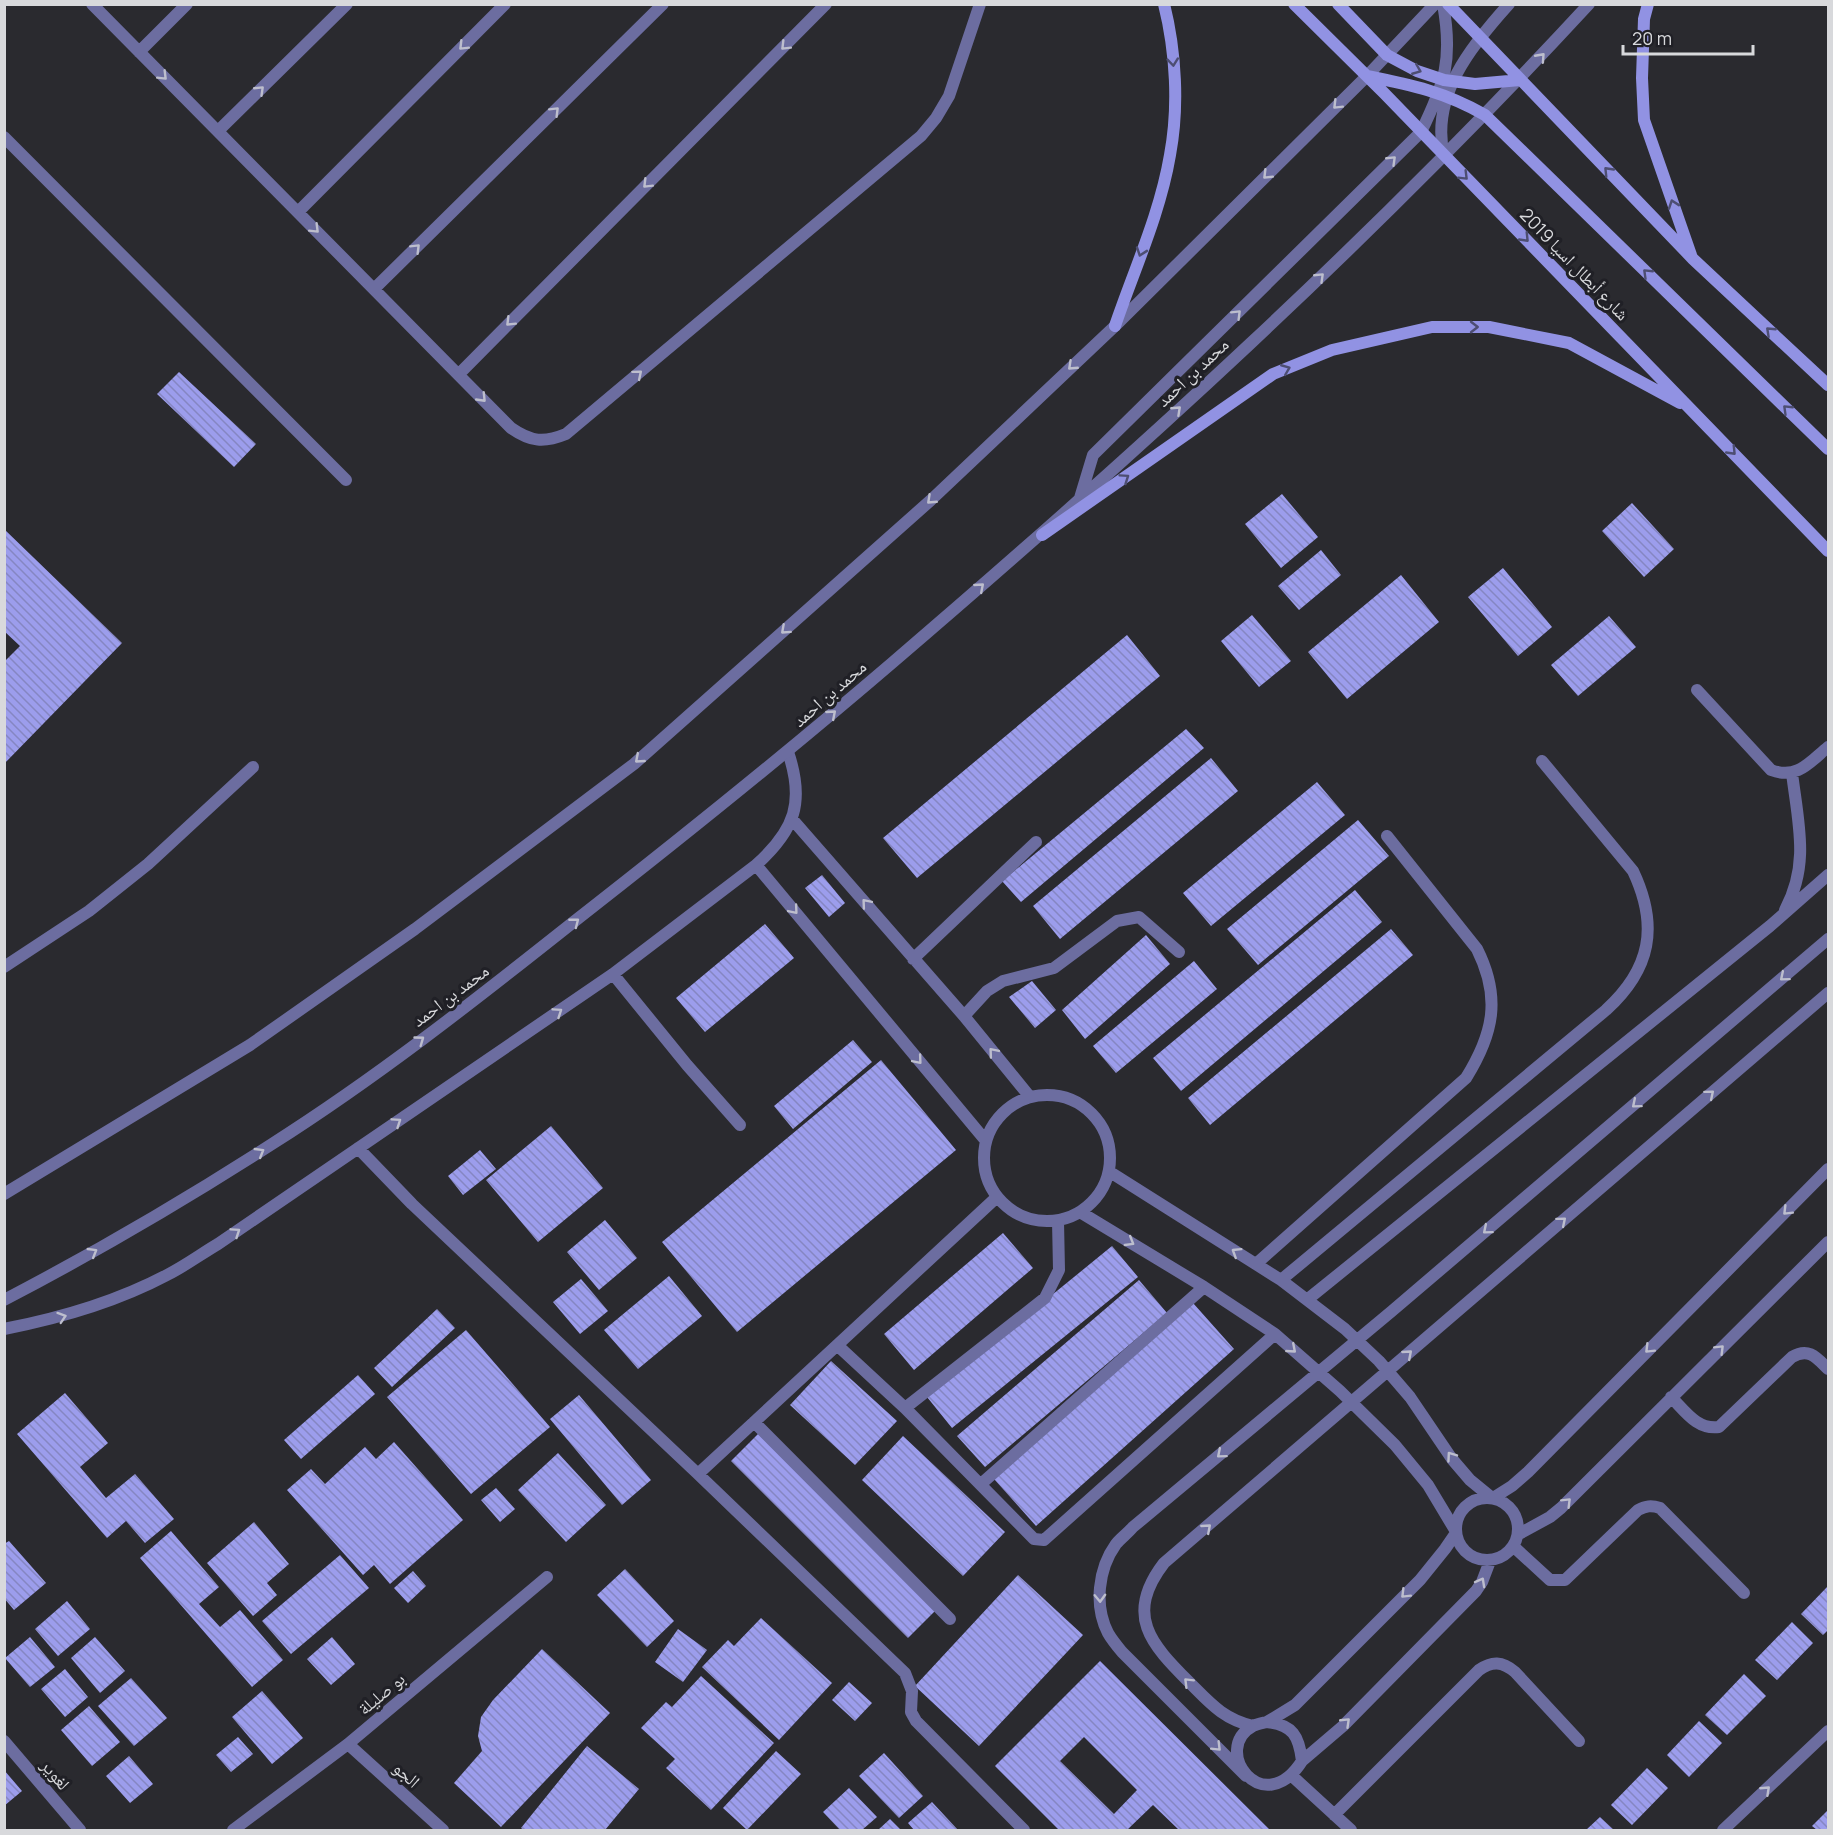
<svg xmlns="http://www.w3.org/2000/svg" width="1833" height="1835" font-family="Manrope,'Noto Naskh Arabic',sans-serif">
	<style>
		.building { fill: url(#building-back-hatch); fill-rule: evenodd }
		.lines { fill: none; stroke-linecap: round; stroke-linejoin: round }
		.service { stroke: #6c6da0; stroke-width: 12 }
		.minor { stroke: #6c6da0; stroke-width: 12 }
		.tertiary { stroke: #6c6da0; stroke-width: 12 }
		.secondary { stroke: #9192e3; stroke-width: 12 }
		.oneway { stroke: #bdbecd }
		.oneway2 { stroke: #4d4e72 }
		.labels { text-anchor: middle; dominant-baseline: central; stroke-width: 6; stroke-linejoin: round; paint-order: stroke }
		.street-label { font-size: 18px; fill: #d8d9dc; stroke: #202026 }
	</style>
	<defs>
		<pattern id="building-back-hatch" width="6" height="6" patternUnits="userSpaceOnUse" patternTransform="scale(1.5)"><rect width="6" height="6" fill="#9c9dec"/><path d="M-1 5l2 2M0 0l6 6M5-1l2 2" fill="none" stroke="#8586c2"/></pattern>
	</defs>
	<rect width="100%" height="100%" fill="#2a2a2f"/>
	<path class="building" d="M179,372L256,444L234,467L157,394Z
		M1282,494L1318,537L1281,568L1245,524Z
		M1632,503L1674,549L1644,577L1602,531Z
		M4,529L122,643L4,764V662L20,646L4,631Z
		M1321,550L1341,575L1299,610L1278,586Z
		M1503,568L1552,627L1518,656L1468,597Z
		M1401,575L1439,622L1347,699L1308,652Z
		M1252,615L1291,661L1259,687L1221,641Z
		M1609,616L1636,647L1578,696L1551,665Z
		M1127,635L1160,676L917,878L883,838Z
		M1186,729L1204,748L1021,902L1002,881Z
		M1211,758L1238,791L1060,939L1033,906Z
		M1317,782L1345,815L1211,926L1183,893Z
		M1358,820L1389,856L1258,965L1227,929Z
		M822,875L845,903L829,917L805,888Z
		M1355,890L1382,922L1181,1091L1153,1058Z
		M765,924L794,958L705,1032L676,998Z
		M1391,929L1413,955L1210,1125L1188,1098Z
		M1146,935L1170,964L1085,1039L1062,1010Z
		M1194,961L1217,989L1116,1073L1093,1046Z
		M1032,981L1056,1010L1035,1028L1009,997Z
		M853,1040L872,1062L793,1129L774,1106Z
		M881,1060L956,1150L737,1332L662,1242Z
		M551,1126L603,1188L538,1242L486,1180Z
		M480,1150L496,1169L463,1195L448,1176Z
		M605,1220L637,1258L599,1290L567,1252Z
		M1003,1233L1033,1268L914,1370L884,1334Z
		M1112,1246L1138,1277L952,1428L927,1397Z
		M669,1276L702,1316L638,1369L604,1330Z
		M581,1279L608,1311L580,1334L553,1302Z
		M1139,1280L1167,1313L985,1467L957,1436Z
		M1193,1303L1234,1349L1036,1526L994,1479Z
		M437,1309L455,1328L392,1387L374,1368Z
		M466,1330L550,1427L471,1494L387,1397Z
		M831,1361L897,1421L855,1465L790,1405Z
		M358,1375L375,1394L301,1459L284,1440Z
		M65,1393L108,1443L80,1467L106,1498L135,1474L174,1519L145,1543L126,1521L107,1538L17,1434Z
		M579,1395L651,1480L622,1505L550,1419Z
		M759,1433L936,1610L908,1638L731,1461Z
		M903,1436L1005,1532L963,1576L862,1480Z
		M394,1442L463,1520L390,1584L374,1565L363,1575L287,1490L311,1469L325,1484L365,1447L376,1459Z
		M558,1453L606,1505L566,1542L518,1490Z
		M496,1488L515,1509L500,1522L481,1500Z
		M254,1522L289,1564L267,1583L277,1595L253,1616L207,1563Z
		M171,1531L219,1587L199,1604L220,1627L240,1610L283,1660L252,1687L140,1558Z
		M9,1541L46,1583L14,1610L4,1598V1544Z
		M340,1555L369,1588L291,1654L262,1621Z
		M625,1569L674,1621L647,1647L597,1595Z
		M413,1571L426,1586L408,1603L394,1588Z
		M1018,1575L1083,1635L979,1746L915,1686Z
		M1828,1586V1630L1823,1635L1801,1614Z
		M67,1601L90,1629L58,1656L35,1629Z
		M761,1618L832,1683L779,1740L702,1667L728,1640L734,1646Z
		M1792,1622L1813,1643L1777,1680L1755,1660Z
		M678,1629L707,1650L683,1682L655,1662Z
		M30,1637L55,1667L30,1687L5,1658Z
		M95,1637L125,1671L100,1693L71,1658Z
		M332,1637L355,1664L331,1685L307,1659Z
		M542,1649L610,1713L501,1827L454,1783L482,1751L478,1736L481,1717L493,1700Z
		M1100,1661L1270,1830H1179L1153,1805L1127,1830H1059L995,1766ZM1084,1737L1137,1790L1114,1814L1060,1761Z
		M65,1669L88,1697L65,1717L41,1689Z
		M1744,1674L1766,1696L1727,1735L1705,1715Z
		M701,1676L774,1743L711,1810L666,1768L675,1759L641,1728L666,1702L672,1707Z
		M131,1678L167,1718L134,1746L98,1706Z
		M849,1682L872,1703L855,1721L832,1700Z
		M262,1691L303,1738L272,1764L232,1717Z
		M89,1706L120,1742L92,1766L61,1730Z
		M1699,1721L1722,1743L1689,1777L1667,1755Z
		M238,1737L253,1754L231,1772L216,1755Z
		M587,1746L639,1789L605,1830H524L521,1828Z
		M776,1751L801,1774L747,1830L723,1808Z
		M884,1753L923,1796L899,1818L859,1776Z
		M129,1756L153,1784L130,1803L106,1776Z
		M1647,1768L1668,1788L1632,1825L1611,1805Z
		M4,1770L22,1791L4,1806Z
		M849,1788L877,1817L862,1830H840L823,1812Z
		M932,1802L958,1830H914L908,1823Z
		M1828,1810V1830H1817L1812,1826Z
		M1600,1817L1614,1830H1586Z
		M890,1819L901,1830H878Z"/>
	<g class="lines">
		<path class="service" d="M92,4L511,428C531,442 544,443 566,434L921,136L936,118L949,96L980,4
			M139,52L187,4
			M218,131L347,4
			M4,137L346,480
			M298,212L505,4
			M374,289L663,4
			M459,374L826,4
			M1697,690L1771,770C1797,780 1810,762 1828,747
			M792,819L964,1016L1030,1097
			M756,865L986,1141
			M1785,910C1810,864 1798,823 1792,773
			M913,959L1036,842
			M4,967L89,911L148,864L253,767
			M613,974L687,1065L740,1125
			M964,1016L987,991L1003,981L1054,968L1117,921L1139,917L1179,952
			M984 1158a63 63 0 1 1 126 0a63 63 0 1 1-126 0Z
			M358,1148L412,1204L698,1474L997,1197
			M1110,1172L1281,1280L1345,1329L1379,1361L1410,1397L1452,1459L1470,1480L1492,1498
			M1080,1212L1204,1287L1275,1334L1340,1391L1395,1445L1428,1485L1455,1530
			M1256,1264L1466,1078C1494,1033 1501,997 1477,949L1387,836
			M1281,1280L1606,1010C1651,969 1659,926 1633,871L1542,761
			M1308,1299L1770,926L1828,875
			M4,1329C61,1318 116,1302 167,1275C185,1266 201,1254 218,1244L613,974L756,865C795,830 805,802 788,752
			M837,1345L905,1408L1034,1539L1044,1540L1275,1334
			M1671,1397C1685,1411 1697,1430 1719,1427L1792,1357C1809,1347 1817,1358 1828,1369
			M905,1408L1045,1298L1059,1270L1058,1221
			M754,1422L950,1619
			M698,1474L905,1673L912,1691L911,1712L916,1721L1024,1830
			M981,1484L1204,1287
			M1456 1529a31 31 0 1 1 62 0a31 31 0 1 1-62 0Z
			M1493,1498L1512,1486L1528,1472L1828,1169
			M1519,1534L1550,1517L1561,1508L1828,1242
			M1514,1547L1550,1580H1565L1638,1510C1646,1506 1651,1505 1660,1508L1744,1593
			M1267,1722L1295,1705L1420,1580L1445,1549L1456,1533
			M1267,1722C1293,1725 1299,1736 1302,1761C1263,1822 1210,1749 1253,1726C1257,1724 1263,1723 1267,1722Z
			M1253,1726C1223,1719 1210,1703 1189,1682C1151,1644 1124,1615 1164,1563L1828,993
			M1302,1761L1343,1726L1476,1591L1482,1582L1490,1561
			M1291,1775L1351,1830
			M1246,1776L1122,1652C1117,1646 1112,1640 1108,1633C1094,1606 1098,1569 1116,1544C1121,1538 1128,1533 1133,1527L1392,1311L1828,939
			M1334,1815L1479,1670C1492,1661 1502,1661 1515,1672L1579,1741"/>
		<path class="minor" d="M4,1741L80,1830
			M348,1744L443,1830
			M233,1830L348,1744L547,1577
			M1723,1830L1828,1731"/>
		<path class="tertiary" d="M1444,156C1430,96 1471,46 1509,4
			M1080,498L1093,455L1421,132C1445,83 1453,59 1443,4
			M4,1194L250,1045L415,929L634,764L931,500L1115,326L1367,76L1435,4
			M4,1300C96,1252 185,1200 272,1144C376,1078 474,1001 571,924C680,839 787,753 892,663C1134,456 1372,239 1589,4"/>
		<path class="secondary" d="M1294,4L1384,93L1828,551
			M1338,4L1387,55L1417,71L1444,80L1475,84L1520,80
			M1448,4L1693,259L1828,385
			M1648,4L1644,19L1642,78L1644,120L1691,255
			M1367,76C1412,85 1445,92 1485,115L1828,449
			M1115,326C1134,270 1160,214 1170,155C1179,107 1176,52 1164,4
			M1042,535L1273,374L1332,350L1432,327H1489L1569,343L1680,403"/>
	</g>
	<defs><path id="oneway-chevron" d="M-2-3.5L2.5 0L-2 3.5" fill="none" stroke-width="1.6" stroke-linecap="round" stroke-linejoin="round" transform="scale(1.5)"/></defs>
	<g class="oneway">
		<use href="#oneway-chevron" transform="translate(463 46) rotate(135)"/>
		<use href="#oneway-chevron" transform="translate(785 46) rotate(135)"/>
		<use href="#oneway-chevron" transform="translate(1541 57) rotate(-48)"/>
		<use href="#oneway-chevron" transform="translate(163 76) rotate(45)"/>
		<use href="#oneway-chevron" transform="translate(260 90) rotate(-44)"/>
		<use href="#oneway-chevron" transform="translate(1337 105) rotate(135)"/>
		<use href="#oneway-chevron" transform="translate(555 111) rotate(-45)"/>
		<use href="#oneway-chevron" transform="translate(1392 160) rotate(-44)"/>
		<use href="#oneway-chevron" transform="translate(1267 175) rotate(135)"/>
		<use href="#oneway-chevron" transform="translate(647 184) rotate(135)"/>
		<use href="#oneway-chevron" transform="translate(315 229) rotate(45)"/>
		<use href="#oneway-chevron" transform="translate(416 248) rotate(-45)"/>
		<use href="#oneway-chevron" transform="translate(1320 277) rotate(-44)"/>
		<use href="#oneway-chevron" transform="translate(1237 314) rotate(-45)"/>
		<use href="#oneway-chevron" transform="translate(510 322) rotate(135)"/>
		<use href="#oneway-chevron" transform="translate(1072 366) rotate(137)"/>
		<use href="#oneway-chevron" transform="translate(638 374) rotate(-40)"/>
		<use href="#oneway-chevron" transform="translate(482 398) rotate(46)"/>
		<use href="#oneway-chevron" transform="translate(1177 410) rotate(-43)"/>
		<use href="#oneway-chevron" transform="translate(931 500) rotate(137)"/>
		<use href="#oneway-chevron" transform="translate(980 587) rotate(-41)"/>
		<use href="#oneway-chevron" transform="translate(785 630) rotate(138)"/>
		<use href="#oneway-chevron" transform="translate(832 714) rotate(-41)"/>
		<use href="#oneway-chevron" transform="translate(639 759) rotate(139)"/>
		<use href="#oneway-chevron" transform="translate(866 903) rotate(-130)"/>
		<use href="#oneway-chevron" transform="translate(794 910) rotate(50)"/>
		<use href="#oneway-chevron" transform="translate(575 922) rotate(-38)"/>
		<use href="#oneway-chevron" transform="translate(1784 977) rotate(140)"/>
		<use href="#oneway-chevron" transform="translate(558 1012) rotate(-34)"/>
		<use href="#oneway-chevron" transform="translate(420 1040) rotate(-36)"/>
		<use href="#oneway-chevron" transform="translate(993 1052) rotate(-130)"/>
		<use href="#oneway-chevron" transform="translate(918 1060) rotate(50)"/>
		<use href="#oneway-chevron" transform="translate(1710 1094) rotate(-40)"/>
		<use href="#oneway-chevron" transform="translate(1636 1104) rotate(140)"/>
		<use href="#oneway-chevron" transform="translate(397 1122) rotate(-34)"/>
		<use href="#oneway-chevron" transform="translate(260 1152) rotate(-31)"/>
		<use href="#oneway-chevron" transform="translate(1787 1211) rotate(135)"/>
		<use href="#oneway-chevron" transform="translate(1562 1221) rotate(-40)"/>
		<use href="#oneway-chevron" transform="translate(1487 1230) rotate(140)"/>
		<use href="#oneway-chevron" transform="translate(236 1232) rotate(-34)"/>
		<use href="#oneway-chevron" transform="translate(1130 1242) rotate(31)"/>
		<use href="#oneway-chevron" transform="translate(93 1252) rotate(-31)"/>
		<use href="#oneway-chevron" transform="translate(1236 1252) rotate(-148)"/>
		<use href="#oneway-chevron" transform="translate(62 1317) rotate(-18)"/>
		<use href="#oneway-chevron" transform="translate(1292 1349) rotate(41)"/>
		<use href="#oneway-chevron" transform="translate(1649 1349) rotate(135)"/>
		<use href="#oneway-chevron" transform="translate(1720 1349) rotate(-45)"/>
		<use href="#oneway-chevron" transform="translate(1408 1354) rotate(-41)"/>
		<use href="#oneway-chevron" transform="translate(1221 1454) rotate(140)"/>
		<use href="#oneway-chevron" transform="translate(1451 1456) rotate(-125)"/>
		<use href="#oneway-chevron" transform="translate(1567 1502) rotate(-45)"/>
		<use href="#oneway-chevron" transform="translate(1207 1528) rotate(-41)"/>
		<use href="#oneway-chevron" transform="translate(1481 1582) rotate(-61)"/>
		<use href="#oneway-chevron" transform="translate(1405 1594) rotate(135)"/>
		<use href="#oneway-chevron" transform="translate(1100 1598) rotate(88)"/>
		<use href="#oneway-chevron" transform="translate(1188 1682) rotate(-135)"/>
		<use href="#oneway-chevron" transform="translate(1346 1722) rotate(-44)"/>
		<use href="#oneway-chevron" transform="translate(1217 1747) rotate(45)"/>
		<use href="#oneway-chevron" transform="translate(1766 1790) rotate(-43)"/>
	</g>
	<g class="oneway2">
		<use href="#oneway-chevron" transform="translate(1173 62) rotate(84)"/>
		<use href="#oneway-chevron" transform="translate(1417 70) rotate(22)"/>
		<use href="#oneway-chevron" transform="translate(1608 171) rotate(-134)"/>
		<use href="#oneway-chevron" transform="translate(1464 176) rotate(45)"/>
		<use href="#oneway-chevron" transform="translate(1673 204) rotate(-109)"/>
		<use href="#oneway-chevron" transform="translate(1525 238) rotate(46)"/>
		<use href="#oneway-chevron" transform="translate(1141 252) rotate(109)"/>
		<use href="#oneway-chevron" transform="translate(1647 273) rotate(-136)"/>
		<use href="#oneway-chevron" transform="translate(1474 327)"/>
		<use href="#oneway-chevron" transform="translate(1770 331) rotate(-137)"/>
		<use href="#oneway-chevron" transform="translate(1286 369) rotate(-22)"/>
		<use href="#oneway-chevron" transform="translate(1787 409) rotate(-136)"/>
		<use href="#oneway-chevron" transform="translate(1732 451) rotate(46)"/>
		<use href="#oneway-chevron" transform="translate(1125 478) rotate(-34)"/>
	</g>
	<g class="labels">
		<g class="street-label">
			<text transform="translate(1575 264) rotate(46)">شارع أبطال اسيا 2019</text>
			<text transform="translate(1192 372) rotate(-43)">محمد بن احمد</text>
			<text transform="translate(829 693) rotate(-41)">محمد بن احمد</text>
			<text transform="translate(450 995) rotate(-37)">محمد بن احمد</text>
			<text transform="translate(381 1693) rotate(-40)">بو صليلة</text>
			<text transform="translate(56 1774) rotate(50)">لغوير</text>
			<text transform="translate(407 1774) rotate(42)">الجو</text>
		</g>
	</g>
	<rect width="1833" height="1835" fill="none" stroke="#d8d9dc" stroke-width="12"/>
	<path d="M1623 45v9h130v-9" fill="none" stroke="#d8d9dc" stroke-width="3"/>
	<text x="1632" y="45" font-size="18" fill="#d8d9dc" stroke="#202026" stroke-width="4.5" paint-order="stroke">20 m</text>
</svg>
